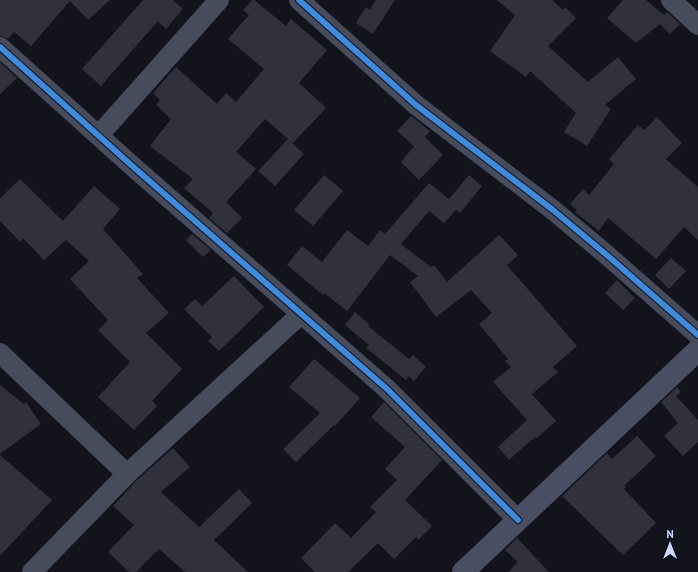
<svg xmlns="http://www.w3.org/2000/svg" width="698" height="572" font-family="'PT Sans',sans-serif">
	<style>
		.building { fill: #30313d }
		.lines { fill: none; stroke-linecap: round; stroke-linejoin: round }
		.street { stroke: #474c5c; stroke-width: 20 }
		.secondary { stroke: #494f62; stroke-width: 22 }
		.cycleway-casing { stroke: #0e101f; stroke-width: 8 }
		.cycleway { stroke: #408adc; stroke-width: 6 }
	</style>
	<rect width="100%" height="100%" fill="#12131b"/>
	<path class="building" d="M0,0H110L88,20L70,1L31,46L14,32L8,39L0,36Z
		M143,0H173L183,9L166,29L158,21L101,86L82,69Z
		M252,0H254L286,26L291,19L327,50L299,83L326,108L293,143L289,140L304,154L275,186L258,171L288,139L265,119L236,152L256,169L226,202L242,218L227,233L209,218L213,213L184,188L193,179L150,146L171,119L156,105L160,100L153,93L176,67L217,104L226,93L236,102L264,69L228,39L249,15L243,10Z
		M376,0H395L373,34L356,23L366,7L370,10Z
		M497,0H552L563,10L565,7L576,18L548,46L588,82L618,57L636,79L605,105L611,109L587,146L564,132L576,113L530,71L526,77L490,51L515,15Z
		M623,0H646L664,15L667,12L680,24L670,34L660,24L636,43L607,18Z
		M0,62L17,78L0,94Z
		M411,116L430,131L425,137L443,155L419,180L401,162L414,146L397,131Z
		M657,117L682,143L666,159L698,187V240L684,227L656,259L608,218L599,231L575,212L577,210L570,204L583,189L589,195L614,164L609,159L638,125L644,130Z
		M324,175L343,191L313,226L294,210Z
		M469,175L482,186L460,213L456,210L444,223L429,211L401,244L431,267L434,265L447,282L499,235L518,255L507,265L577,346L553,367L558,372L532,394L556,421L537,438L535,437L509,460L498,447L527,420L493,382L511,367L505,361L508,359L479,324L492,313L471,290L436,317L410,282L418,276L390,255L347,311L324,293L323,295L287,265L302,246L322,262L347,230L368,246L380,230L385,234L429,183L449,199Z
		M20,179L63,221L94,186L120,209L103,229L143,274L137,278L169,313L146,333L182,369L152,401L157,406L134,430L98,397L130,362L98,330L108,320L70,279L89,261L66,240L44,260L23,238L20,242L0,221V198Z
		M192,234L211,250L203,257L186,240Z
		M671,258L686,271L669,289L655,275Z
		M234,276L264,307L219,351L208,341L212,337L184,309L195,299L202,306Z
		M617,280L635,298L623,310L605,293Z
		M355,312L369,324L368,326L409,359L413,355L426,367L414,381L409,376L406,380L366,348L369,345L345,325Z
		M314,359L360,398L335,426L334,425L296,462L283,449L320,413L289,387Z
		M0,385L24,404L26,402L41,424L0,454Z
		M677,387L681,392L676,396L698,420V442L683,456L664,436L678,423L661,402Z
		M384,402L442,460L405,500L432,526L418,540L416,537L394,559L378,543L348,572H315L301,558L335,523L351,538L376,512L370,507L397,480L385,469L405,447L371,417Z
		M637,436L656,456L624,486L626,487L624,489L656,523L623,555L562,496L607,453L612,459Z
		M173,448L190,467L161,492L199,527L239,489L252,503L214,540L248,572H185L159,549L136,572H129L108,552L134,525L113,506L135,482Z
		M0,455L52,500L0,556Z
		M517,538L549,572H508L518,562L505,550Z"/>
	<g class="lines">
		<path class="street" d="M299,0L416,105L553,210L608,256L698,335
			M671,0L698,25
			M0,47L130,164L387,389L518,520
			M99,135L219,0
			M0,353L127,474
			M32,572L127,474L301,314"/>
		<path class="secondary" d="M463,572L698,350"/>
		<g class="cycleway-casing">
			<path id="cycleway" d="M299,0L416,105L553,210L608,256L698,335
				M0,47L130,164L387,389L518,520"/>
		</g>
		<use href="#cycleway" class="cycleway"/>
	</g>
	<g transform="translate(670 544)" stroke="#0e101f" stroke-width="3" paint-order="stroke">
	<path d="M0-3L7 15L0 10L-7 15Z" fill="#ced7fd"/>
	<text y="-6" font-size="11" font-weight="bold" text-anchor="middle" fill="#ced7fd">N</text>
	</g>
</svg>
